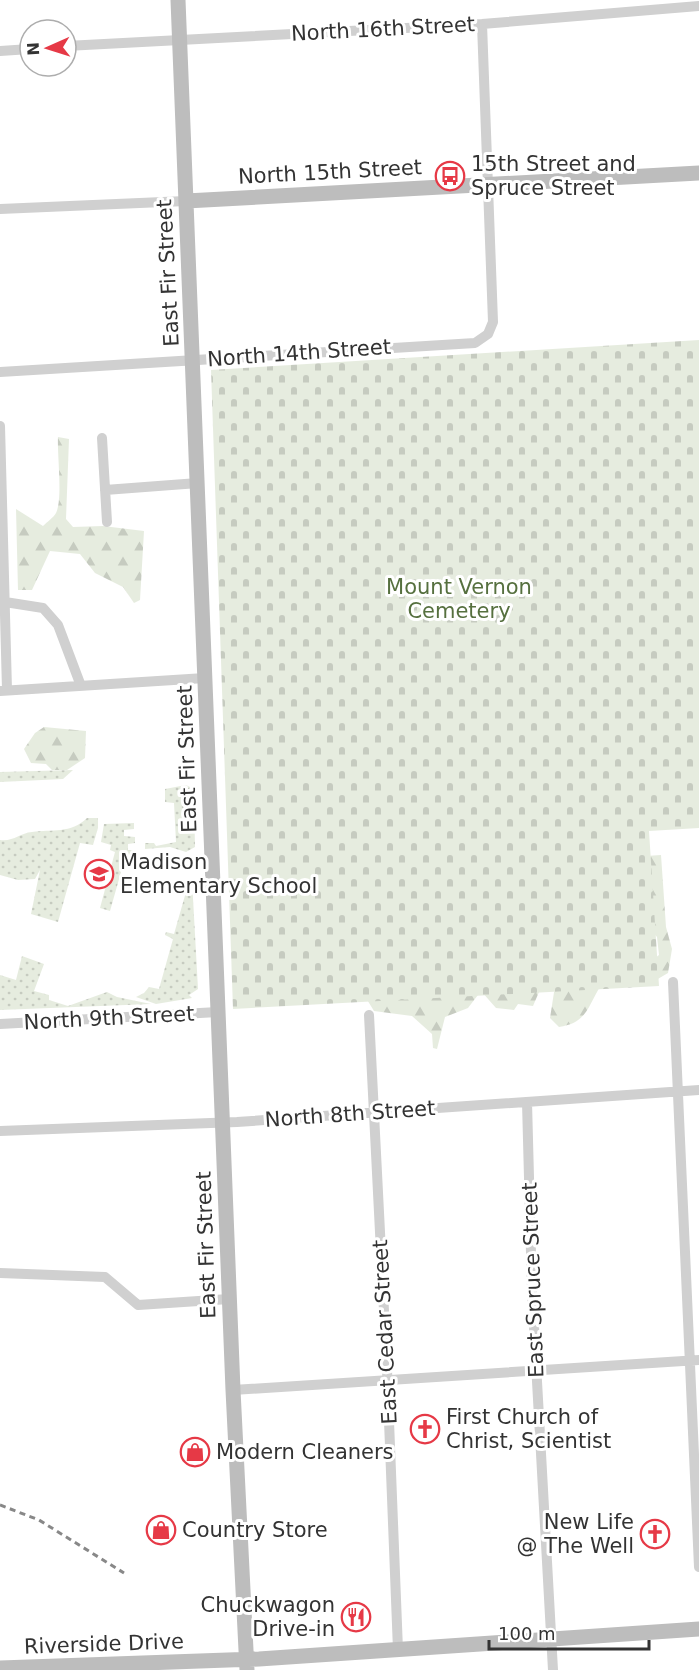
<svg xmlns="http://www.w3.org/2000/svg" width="699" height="1670" font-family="'DejaVu Sans',sans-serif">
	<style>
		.grass { fill: url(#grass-dots) }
		.forest { fill: url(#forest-firs) }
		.cemetery { fill: url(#cemetery-stones) }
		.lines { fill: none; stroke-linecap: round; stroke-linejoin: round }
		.street { stroke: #d0d0d0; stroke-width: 10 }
		.secondary { stroke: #bdbdbd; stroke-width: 15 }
		.rail { stroke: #888; stroke-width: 3; stroke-dasharray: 6 4.5; stroke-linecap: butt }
		.labels { text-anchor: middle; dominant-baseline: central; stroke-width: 6; stroke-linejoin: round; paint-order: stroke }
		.street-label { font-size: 21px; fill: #333; stroke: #fff }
		.poi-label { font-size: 21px; fill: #333; stroke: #fff; text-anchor: start }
		.park-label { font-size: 21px; fill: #56703f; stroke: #fff }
	</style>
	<defs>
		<pattern id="grass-dots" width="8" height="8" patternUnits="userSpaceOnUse" patternTransform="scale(1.5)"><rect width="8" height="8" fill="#e6ecdf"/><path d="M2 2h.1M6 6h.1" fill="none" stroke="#c6cbc0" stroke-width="1.8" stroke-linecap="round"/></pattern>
		<pattern id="forest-firs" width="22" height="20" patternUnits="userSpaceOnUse" patternTransform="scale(1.5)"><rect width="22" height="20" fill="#e6ecdf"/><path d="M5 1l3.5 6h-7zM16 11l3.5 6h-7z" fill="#c6cbc0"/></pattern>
		<pattern id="cemetery-stones" width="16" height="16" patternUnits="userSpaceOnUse" patternTransform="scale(1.5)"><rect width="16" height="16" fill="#e6ecdf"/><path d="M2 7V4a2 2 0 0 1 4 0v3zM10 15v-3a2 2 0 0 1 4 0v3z" fill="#c6cbc0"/></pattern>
	</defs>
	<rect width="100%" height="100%" fill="#fff"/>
	<path class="grass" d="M73,770L63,779L0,782V772Z
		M186,785L190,787L189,790L194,796L195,847L186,852L170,847L145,849V843H154L156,846L176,842L174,803L165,802V789Z
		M87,818H98V828L93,845L80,843L58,922L31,914L40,870L35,879L18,880L0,875V840C13,842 20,833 32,832C52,829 71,834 87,818Z
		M134,823V829L124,830V836L135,837V843L128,844V850H135V852L123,865L110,911L100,908L115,852L110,850L111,845L101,842L104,824Z
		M192,880L198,989L189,995L192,998L156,1004L136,997L144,993L149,987L159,989L173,939L165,935L166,932L174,934L186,892L177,889C179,882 185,879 192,880Z
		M22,956L44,964L34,991L49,995V1000L68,1006L107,992L117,997L151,1004L0,1010V975L16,980Z"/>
	<path class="forest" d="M58,437L69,439L66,519L73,527L103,526L144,531L140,600L134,603L123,587L95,573L80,554L50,551L32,590H18L16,509L43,526C47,522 54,517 56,513C63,499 57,455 58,437Z
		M44,727L86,731L85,758L67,770H52L46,764L31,763L24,749L35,733Z
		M661,855L666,927L672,949L668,973L651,983L601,985C588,1006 587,1023 559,1027L550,1018L555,986L542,985L533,1006L518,1004L514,1010L496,1008L481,991L468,1008L445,1017L437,1049L433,1048L432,1034L412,1016L374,1011L366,998L651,961L659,955L657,937L650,929L646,856Z"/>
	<path class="cemetery" d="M699,340V828L649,831L659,986L233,1009L211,370Z"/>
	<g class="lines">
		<path class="street" d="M66,46L482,24L699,6
			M0,51L30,49
			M0,209L186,201
			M0,372L475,343L488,334L493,322L482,24
			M0,426L7,690
			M102,438L107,522
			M105,490L198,483
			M5,602L43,608L58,625L81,686
			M0,691L205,678
			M673,982L699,1567
			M369,1015L387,1370L398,1650
			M0,1024L218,1012
			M527,1102L532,1291L553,1670
			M0,1131L237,1122L699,1090
			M0,1273L105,1277L138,1305L229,1299
			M233,1390L699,1360"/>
		<path class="secondary" d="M178,0L233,1390L247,1670
			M186,201L699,173
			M0,1668L259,1659L699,1629"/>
		<path class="rail" d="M0,1505L39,1520L124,1573"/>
	</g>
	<defs>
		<g id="bus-ring" transform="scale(1.5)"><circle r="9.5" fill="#fff" stroke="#e63946" stroke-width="1.5"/><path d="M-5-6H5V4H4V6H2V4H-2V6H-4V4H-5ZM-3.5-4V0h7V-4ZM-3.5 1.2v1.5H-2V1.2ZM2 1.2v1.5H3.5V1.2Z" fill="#e63946"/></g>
		<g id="school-ring" transform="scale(1.5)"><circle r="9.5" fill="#fff" stroke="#e63946" stroke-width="1.5"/><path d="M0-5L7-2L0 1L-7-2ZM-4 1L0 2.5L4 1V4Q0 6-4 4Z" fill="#e63946"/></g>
		<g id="church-ring" transform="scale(1.5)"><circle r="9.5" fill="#fff" stroke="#e63946" stroke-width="1.5"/><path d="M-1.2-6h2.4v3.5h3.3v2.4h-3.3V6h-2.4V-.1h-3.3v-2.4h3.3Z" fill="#e63946"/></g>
		<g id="shop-ring" transform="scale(1.5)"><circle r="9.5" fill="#fff" stroke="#e63946" stroke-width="1.5"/><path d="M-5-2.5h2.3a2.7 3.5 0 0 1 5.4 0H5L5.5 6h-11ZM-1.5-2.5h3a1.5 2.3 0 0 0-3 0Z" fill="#e63946"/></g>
		<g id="restaurant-ring" transform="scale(1.5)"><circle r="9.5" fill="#fff" stroke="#e63946" stroke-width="1.5"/><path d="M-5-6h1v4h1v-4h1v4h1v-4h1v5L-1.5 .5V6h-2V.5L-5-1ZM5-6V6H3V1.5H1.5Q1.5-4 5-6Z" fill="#e63946"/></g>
	</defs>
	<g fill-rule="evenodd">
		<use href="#bus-ring" x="450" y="176"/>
		<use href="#school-ring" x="99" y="874"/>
		<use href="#church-ring" x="425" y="1429"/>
		<use href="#shop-ring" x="195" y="1452"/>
		<use href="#shop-ring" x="161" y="1530"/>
		<use href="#church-ring" x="655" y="1534"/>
		<use href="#restaurant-ring" x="356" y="1617"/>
	</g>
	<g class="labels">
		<g class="street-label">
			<text transform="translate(383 29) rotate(-3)">North 16th Street</text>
			<text transform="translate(330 172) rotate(-3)">North 15th Street</text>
			<text transform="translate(168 273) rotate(-93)">East Fir Street</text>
			<text transform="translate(299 353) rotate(-4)">North 14th Street</text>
			<text transform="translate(187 759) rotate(-92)">East Fir Street</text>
			<text transform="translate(109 1018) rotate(-3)">North 9th Street</text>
			<text transform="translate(350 1114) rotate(-4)">North 8th Street</text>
			<text transform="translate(206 1245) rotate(-92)">East Fir Street</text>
			<text transform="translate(533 1280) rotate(-92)">East Spruce Street</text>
			<text transform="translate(385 1332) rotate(-93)">East Cedar Street</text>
			<text transform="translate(104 1644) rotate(-2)">Riverside Drive</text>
		</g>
		<g class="poi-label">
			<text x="471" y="164">15th Street and<tspan x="471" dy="24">Spruce Street</tspan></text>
			<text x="120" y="862">Madison<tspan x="120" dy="24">Elementary School</tspan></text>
			<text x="446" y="1417">First Church of<tspan x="446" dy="24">Christ, Scientist</tspan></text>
			<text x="216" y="1452">Modern Cleaners</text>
			<text x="634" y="1522" text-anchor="end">New Life<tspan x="634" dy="24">@ The Well</tspan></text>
			<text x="182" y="1530">Country Store</text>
			<text x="335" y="1605" text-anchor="end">Chuckwagon<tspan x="335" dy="24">Drive-in</tspan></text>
		</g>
		<g class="park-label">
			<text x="459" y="587">Mount Vernon<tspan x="459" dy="24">Cemetery</tspan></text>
		</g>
	</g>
	<g transform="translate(48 48) rotate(267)"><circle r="28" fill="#ffffff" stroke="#adadad" stroke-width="1.5"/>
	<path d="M0-4.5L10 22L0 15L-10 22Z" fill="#e63946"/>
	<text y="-9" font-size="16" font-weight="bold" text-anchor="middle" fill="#333333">N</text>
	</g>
	<path d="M489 1640v9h160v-9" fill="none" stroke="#333333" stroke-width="3"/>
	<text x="498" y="1640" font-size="18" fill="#333333" stroke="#ffffff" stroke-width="4.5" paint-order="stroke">100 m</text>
</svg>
